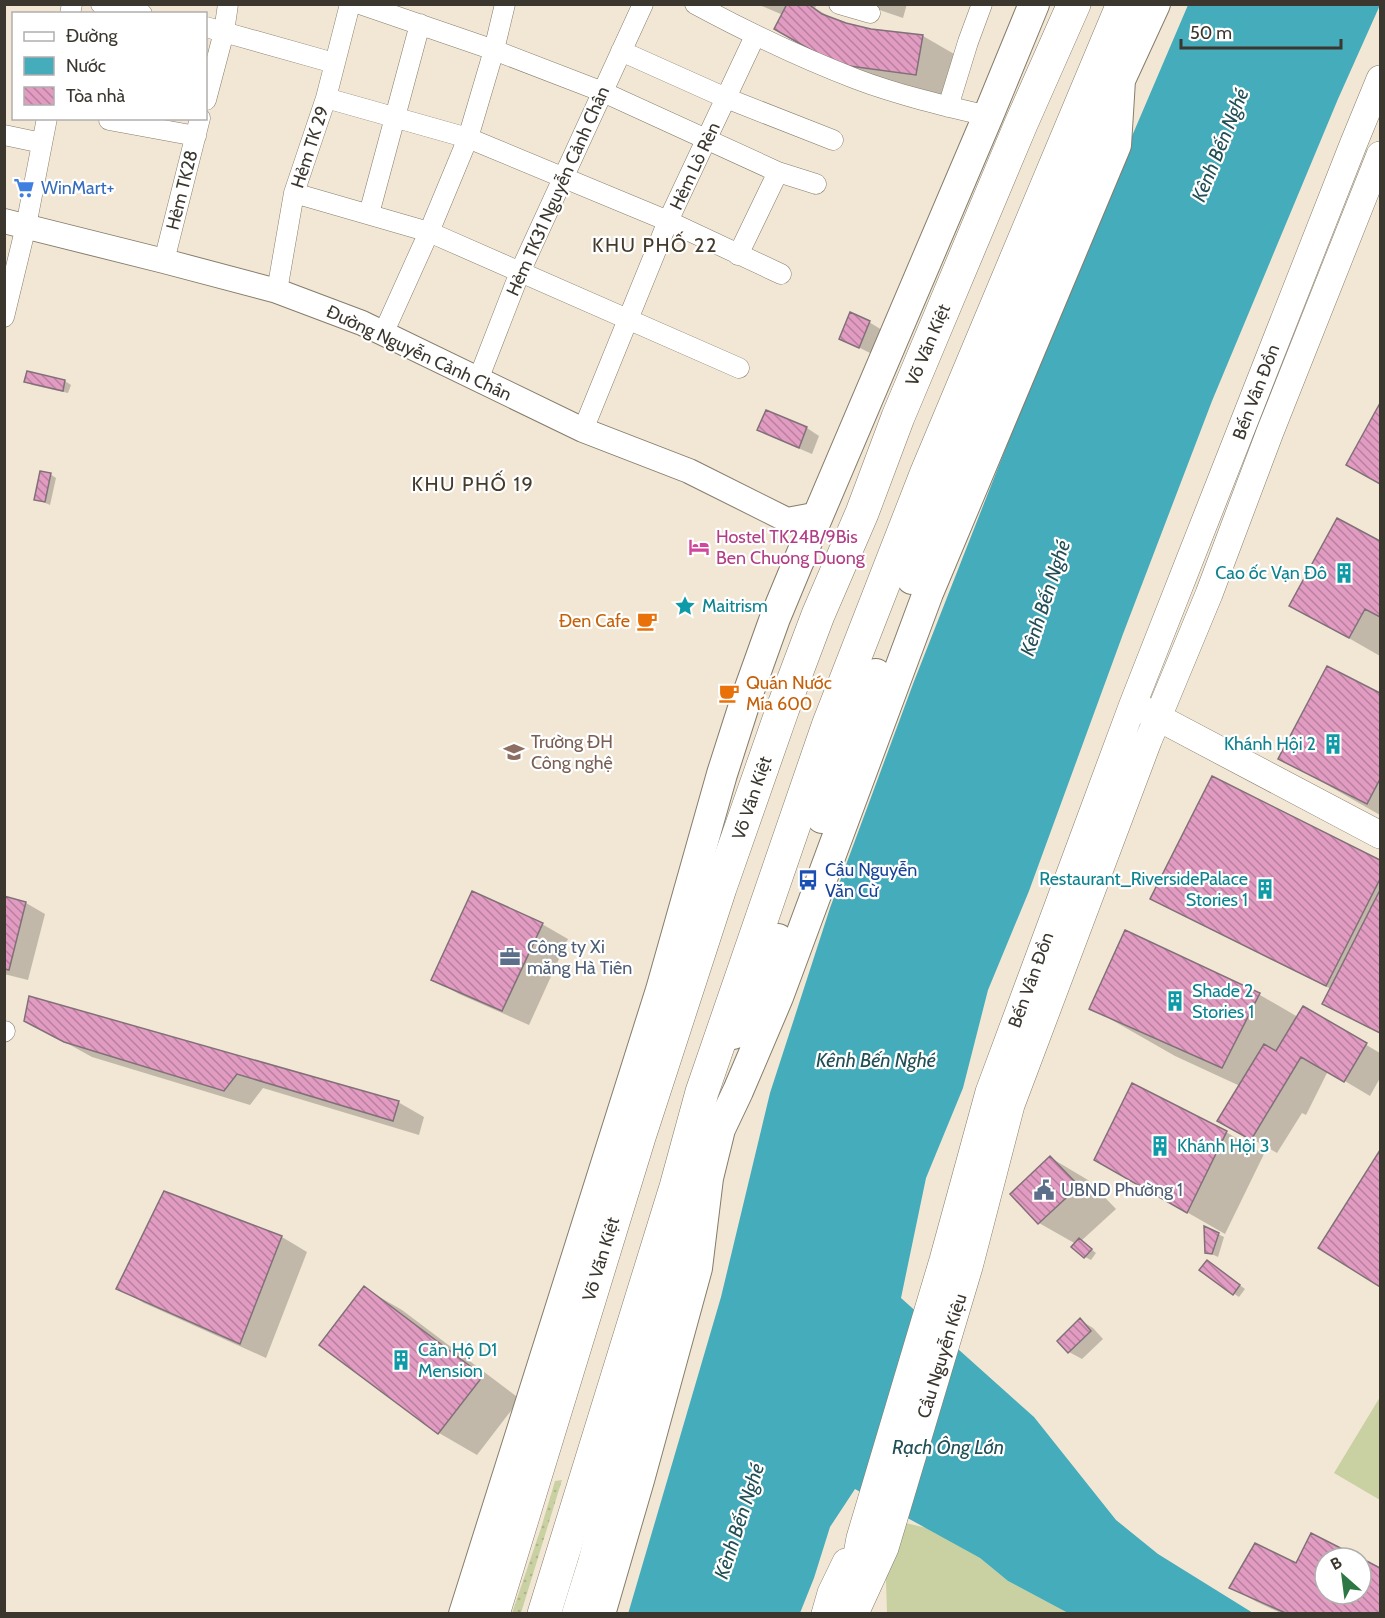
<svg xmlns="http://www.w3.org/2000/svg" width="1385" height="1618" font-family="Cabin,sans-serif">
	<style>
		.grass { fill: url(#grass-dots) }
		.garden { fill: #c9d1a2 }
		.water { fill: #44acbb }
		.shadow { fill: #0003 }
		.building { fill: url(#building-back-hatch); stroke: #827079; stroke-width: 1.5 }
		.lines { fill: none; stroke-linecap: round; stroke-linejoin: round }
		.minor-casing { stroke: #857c6b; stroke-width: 21 }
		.tertiary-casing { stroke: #857c6b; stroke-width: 26 }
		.secondary-casing { stroke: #857c6b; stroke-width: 28 }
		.primary-casing { stroke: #857c6b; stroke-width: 32 }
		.trunk-casing { stroke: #857c6b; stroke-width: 34 }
		.minor { stroke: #fff; stroke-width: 20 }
		.tertiary { stroke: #fff; stroke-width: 24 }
		.secondary { stroke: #fff; stroke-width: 27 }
		.primary { stroke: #fff; stroke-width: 30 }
		.trunk { stroke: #fff; stroke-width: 33 }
		.labels { text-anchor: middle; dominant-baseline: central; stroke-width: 4.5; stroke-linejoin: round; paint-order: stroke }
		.street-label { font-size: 18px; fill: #3b372f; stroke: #fff }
		.shop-label { font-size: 18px; fill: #366cbe; stroke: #fff; text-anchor: start }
		.hotel-label { font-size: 18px; fill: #b23c85; stroke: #fff; text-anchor: start }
		.culture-label { font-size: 18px; fill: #0d838f; stroke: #fff; text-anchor: start }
		.food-label { font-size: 18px; fill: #c56008; stroke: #fff; text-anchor: end }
		.education-label { font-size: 18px; fill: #785e54; stroke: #fff; text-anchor: start }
		.transit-label { font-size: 18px; fill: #164399; stroke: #fff; text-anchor: start }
		.service-label { font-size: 18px; fill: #4e5e75; stroke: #fff; text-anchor: start }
		.water-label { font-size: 20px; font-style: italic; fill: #224f56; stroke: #fff }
		.neighbourhood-label { font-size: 20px; letter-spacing: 1.5px; fill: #443b2c; stroke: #fff }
	</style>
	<defs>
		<pattern id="grass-dots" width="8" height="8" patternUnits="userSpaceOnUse" patternTransform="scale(1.5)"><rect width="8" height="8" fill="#c9d1a2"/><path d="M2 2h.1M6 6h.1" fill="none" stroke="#aeb48c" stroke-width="1.8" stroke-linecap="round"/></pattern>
		<pattern id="building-back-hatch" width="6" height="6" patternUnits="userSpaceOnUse" patternTransform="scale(1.5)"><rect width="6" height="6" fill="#e29cc2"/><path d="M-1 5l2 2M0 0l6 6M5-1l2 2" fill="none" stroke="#b8809e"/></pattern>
	</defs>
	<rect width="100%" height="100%" fill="#f2e7d4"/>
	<path class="grass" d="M562,1480L521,1613H512L541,1528L555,1481Z"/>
	<path class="garden" d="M1380,1397V1500L1334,1473Z
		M893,1520L927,1528L980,1558L1008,1581L1068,1613H887L885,1548Z"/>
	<path class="water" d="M1188,5H1380L1338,99L1212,401L1123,634L1029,891L988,990L963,1088L926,1178L901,1298L1034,1417L1116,1520L1158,1554L1253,1613H1068L1008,1581L980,1558L855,1489L830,1527L814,1578L800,1613L628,1614L721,1297L770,1093L830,908L913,684L1088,239Z"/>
	<path class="shadow" d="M757,4H817L815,8L836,21L871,30L923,36L961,58L954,96L882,86L858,75L783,15Z
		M862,4H907L903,18Z
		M869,322L882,330L872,354L840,338Z
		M28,373L65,381L71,385L68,393L32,385L26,381Z
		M1380,406V483L1348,465Z
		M767,412L807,428L819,436L812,454L772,437L759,430Z
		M50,474L56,478L50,505L36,499Z
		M1337,520L1380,543V656L1291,605Z
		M1327,668L1380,695V815L1280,758Z
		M1212,778L1380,861V1033L1350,1018L1324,1004L1331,989L1178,913L1152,898Z
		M4,898L26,903L45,914L28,980L4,974Z
		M542,924L568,939L529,1025L459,994L433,979Z
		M1126,932L1260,995L1298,1017L1304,1008L1380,1053V1078L1370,1096L1328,1071L1306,1115L1302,1113L1277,1153L1219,1120L1240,1086L1175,1056L1091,1008Z
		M25,1020L398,1102L424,1117L419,1135L263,1088L250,1105L92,1057Z
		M1226,1132L1264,1154L1225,1234L1096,1160Z
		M1380,1152V1285L1321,1248Z
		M1051,1158L1088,1180L1116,1209L1081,1241L1096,1253L1091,1260L1085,1257L1076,1244L1039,1223Z
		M165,1193L282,1237L307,1252L266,1358L144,1303L118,1288Z
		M1218,1234L1224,1237L1218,1257L1207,1252Z
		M1213,1265L1245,1289L1239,1297L1233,1293Z
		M364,1288L402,1310L520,1399L477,1455L439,1433L321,1344Z
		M1080,1320L1093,1328L1103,1339L1082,1359L1069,1352Z
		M1312,1535L1357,1558H1325V1594H1361V1560L1380,1570V1614H1283L1257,1602L1231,1588L1297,1565Z"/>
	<path class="building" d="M787,4H808L822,14L846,23L871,29L923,35L916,75L842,65L818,54L774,29Z
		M850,312L870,321L859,348L839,339Z
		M27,371L65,380L63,391L24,382Z
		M1380,403V484L1346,465Z
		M766,410L807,427L799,448L757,430Z
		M40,471L51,473L45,502L34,500Z
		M1337,518L1380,541V617L1365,609L1349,638L1289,606Z
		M1327,666L1380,693V782L1379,781L1367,804L1278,759Z
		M1212,776L1380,860V879L1326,986L1150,899Z
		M1380,890V1033L1322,1004Z
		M472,891L543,923L502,1011L431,980Z
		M4,896L26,902L9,970L4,969Z
		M1125,930L1260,993L1222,1068L1089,1009Z
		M29,996L399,1101L393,1121L237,1074L224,1091L64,1042L24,1021Z
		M1303,1006L1367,1043L1344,1082L1301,1057L1251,1140L1217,1121L1264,1044L1276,1051Z
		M1132,1083L1227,1131L1187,1213L1094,1160Z
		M1380,1150V1287L1318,1248Z
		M1050,1156L1079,1186L1038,1224L1010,1194Z
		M164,1191L282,1236L240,1344L116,1289Z
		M1204,1226L1219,1233L1212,1254L1205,1253Z
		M1079,1238L1092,1249L1084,1258L1071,1247Z
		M1207,1260L1240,1285L1233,1295L1199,1270Z
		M364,1286L483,1376L438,1434L319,1345Z
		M1080,1318L1091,1331L1068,1353L1057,1341Z
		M1311,1533L1360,1558H1325V1594H1361V1558L1380,1568V1614H1288L1229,1588L1255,1543L1296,1563Z"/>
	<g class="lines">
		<g class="minor-casing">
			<path id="minor" d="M101,4L142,14
				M360,4L494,50L603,92L778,172L816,184
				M695,4C747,32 801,58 856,79C898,95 945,106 988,116
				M839,4L870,13
				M70,14L72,4
				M206,27L334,63
				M621,51L726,98L833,140
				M326,98L468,138L668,221L781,274
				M206,100L224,32L228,4
				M948,107L968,42L982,4
				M109,120L196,136
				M4,135L42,143
				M294,193L429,232L739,368
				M369,214L420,24
				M738,255L778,172
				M164,261L200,118
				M277,291L294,193L326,98L350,4
				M4,317L26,226L47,118
				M383,334L429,232L468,138L494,50L505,4
				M478,380L520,272L643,4
				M583,430L668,221L755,36
				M4,1032L5,1031"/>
		</g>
		<g class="tertiary-casing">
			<path id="tertiary" d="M4,221L164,261L277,291L362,323L583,430L689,471L787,520L819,514"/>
		</g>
		<g class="secondary-casing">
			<path id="secondary" d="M1142,709L1380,835
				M858,1607L885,1548L969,1267L1011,1105L1148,741L1209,594L1270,432L1380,155
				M825,1614L831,1593L846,1562
				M846,1614L860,1538L943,1260L989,1092L1133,704L1353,145L1380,79"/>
		</g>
		<g class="primary-casing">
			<path id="primary" d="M912,579L954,471L1120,80L1155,4
				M822,818L876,674
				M733,1034L766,972L778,939
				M464,1614L661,990L722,774L746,699L775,618L797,565L988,116L1034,4
				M577,1614L593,1563L647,1357L671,1282L681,1244L676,1190
				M600,1614L639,1480L697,1268L708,1178L720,1129L738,1091L778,997L928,593L1116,145L1120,80"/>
		</g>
		<g class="trunk-casing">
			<path id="trunk" d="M493,1614L639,1137L720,888L783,708L818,615L862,513L898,417L1021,124L1074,4
				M544,1614L676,1187L702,1092L828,726L927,472L1123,4"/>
		</g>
		<use href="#minor" class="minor"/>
		<use href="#tertiary" class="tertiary"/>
		<use href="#secondary" class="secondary"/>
		<use href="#primary" class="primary"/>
		<use href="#trunk" class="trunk"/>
	</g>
	<defs>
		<g id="supermarket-bare" transform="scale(1.62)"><path d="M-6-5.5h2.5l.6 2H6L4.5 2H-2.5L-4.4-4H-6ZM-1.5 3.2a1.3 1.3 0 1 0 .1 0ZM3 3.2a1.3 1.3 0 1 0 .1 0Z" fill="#3f7fe0" stroke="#fff" stroke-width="2.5" paint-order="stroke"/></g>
		<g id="hotel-bare" transform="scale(1.62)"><path d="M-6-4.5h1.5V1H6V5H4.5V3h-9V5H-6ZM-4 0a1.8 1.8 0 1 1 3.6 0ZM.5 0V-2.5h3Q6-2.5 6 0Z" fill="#d1479c" stroke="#fff" stroke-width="2.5" paint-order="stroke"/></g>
		<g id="building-bare" transform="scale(1.62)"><path d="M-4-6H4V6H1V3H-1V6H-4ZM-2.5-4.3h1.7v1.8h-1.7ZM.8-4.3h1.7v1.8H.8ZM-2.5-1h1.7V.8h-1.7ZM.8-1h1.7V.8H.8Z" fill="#0f9aa8" stroke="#fff" stroke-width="2.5" paint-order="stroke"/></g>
		<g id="sight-bare" transform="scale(1.62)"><path d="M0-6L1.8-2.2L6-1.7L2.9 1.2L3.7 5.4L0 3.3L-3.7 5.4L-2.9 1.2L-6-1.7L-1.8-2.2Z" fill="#0f9aa8" stroke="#fff" stroke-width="2.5" paint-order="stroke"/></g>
		<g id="cafe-bare" transform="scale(1.62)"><path d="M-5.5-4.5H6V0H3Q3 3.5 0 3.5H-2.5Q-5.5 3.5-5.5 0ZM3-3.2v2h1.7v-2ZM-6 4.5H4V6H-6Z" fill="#e8710a" stroke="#fff" stroke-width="2.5" paint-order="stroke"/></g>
		<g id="university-bare" transform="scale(1.62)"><path d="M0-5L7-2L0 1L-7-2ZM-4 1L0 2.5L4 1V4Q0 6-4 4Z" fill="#8d6e63" stroke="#fff" stroke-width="2.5" paint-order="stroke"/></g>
		<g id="bus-bare" transform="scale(1.62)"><path d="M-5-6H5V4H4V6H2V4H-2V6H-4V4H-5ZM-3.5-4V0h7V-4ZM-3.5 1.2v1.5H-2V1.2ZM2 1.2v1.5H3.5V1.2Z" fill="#1a4fb4" stroke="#fff" stroke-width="2.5" paint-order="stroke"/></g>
		<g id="office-bare" transform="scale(1.62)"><path d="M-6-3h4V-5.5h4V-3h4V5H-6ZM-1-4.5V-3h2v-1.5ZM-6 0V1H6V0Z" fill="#5c6f8a" stroke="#fff" stroke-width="2.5" paint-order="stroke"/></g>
		<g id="civic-bare" transform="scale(1.62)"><path d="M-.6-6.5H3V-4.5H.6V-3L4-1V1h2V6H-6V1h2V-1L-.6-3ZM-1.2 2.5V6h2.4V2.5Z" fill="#5c6f8a" stroke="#fff" stroke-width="2.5" paint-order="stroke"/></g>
	</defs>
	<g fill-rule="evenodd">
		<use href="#supermarket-bare" x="24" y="188"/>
		<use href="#hotel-bare" x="699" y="547"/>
		<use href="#building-bare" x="1344" y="573"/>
		<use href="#sight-bare" x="685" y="606"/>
		<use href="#cafe-bare" x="647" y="621"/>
		<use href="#cafe-bare" x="729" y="693"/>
		<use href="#building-bare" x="1333" y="744"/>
		<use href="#university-bare" x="514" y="752"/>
		<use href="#bus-bare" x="808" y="880"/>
		<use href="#building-bare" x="1265" y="889"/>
		<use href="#office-bare" x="510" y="957"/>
		<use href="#building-bare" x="1175" y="1001"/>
		<use href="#building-bare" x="1160" y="1146"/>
		<use href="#civic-bare" x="1044" y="1190"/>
		<use href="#building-bare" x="401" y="1360"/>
	</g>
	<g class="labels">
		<g class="street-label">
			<text transform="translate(310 147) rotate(-72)">Hẻm TK 29</text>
			<text transform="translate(695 166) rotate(-65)">Hẻm Lò Rèn</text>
			<text transform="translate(182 190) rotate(-76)">Hẻm TK28</text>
			<text transform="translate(558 191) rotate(-66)">Hẻm TK31 Nguyễn Cảnh Chân</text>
			<text transform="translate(928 345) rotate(-67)">Võ Văn Kiệt</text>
			<text transform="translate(419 353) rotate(25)">Đường Nguyễn Cảnh Chân</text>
			<text transform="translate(1256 392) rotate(-69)">Bến Vân Đồn</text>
			<text transform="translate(752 798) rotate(-71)">Võ Văn Kiệt</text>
			<text transform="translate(1031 980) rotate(-70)">Bến Vân Đồn</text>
			<text transform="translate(601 1259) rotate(-73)">Võ Văn Kiệt</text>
			<text transform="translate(942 1356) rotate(-73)">Cầu Nguyễn Kiệu</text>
		</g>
		<g class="shop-label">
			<text x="41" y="188">WinMart+</text>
		</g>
		<g class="hotel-label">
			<text x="716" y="537">Hostel TK24B/9Bis<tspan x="716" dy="21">Ben Chuong Duong</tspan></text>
		</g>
		<g class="culture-label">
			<text x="1327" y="573" text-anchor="end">Cao ốc Vạn Đô</text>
			<text x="702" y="606">Maitrism</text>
			<text x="1316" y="744" text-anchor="end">Khánh Hội 2</text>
			<text x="1248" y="879" text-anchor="end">Restaurant_RiversidePalace<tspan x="1248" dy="21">Stories 1</tspan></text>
			<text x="1192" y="991">Shade 2<tspan x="1192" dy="21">Stories 1</tspan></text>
			<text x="1177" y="1146">Khánh Hội 3</text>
			<text x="418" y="1350">Căn Hộ D1<tspan x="418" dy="21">Mension</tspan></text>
		</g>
		<g class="food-label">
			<text x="630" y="621">Đen Cafe</text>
			<text x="746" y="683" text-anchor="start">Quán Nước<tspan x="746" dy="21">Mía 600</tspan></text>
		</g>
		<g class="education-label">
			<text x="531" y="742">Trường ĐH<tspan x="531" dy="21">Công nghệ</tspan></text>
		</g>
		<g class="transit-label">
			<text x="825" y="870">Cầu Nguyễn<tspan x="825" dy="21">Văn Cừ</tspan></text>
		</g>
		<g class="service-label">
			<text x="527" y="947">Công ty Xi<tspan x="527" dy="21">măng Hà Tiên</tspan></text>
			<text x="1061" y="1190">UBND Phường 1</text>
		</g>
		<g class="water-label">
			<text transform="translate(1220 145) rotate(-68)">Kênh Bến Nghé</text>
			<text transform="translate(1045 598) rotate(-72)">Kênh Bến Nghé</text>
			<text x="876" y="1060">Kênh Bến Nghé</text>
			<text x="948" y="1447">Rạch Ông Lớn</text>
			<text transform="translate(739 1521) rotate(-72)">Kênh Bến Nghé</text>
		</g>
		<g class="neighbourhood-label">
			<text x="655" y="245">KHU PHỐ 22</text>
			<text x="473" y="484">KHU PHỐ 19</text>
		</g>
	</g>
	<rect width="1385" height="1618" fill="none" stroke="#3b372f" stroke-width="12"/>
	<rect x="12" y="12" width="195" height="108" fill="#ffffff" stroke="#b1afac" stroke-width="1.5"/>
	<rect x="24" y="32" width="30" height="9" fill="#ffffff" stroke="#b1afac" stroke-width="1.5"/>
	<text x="66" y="42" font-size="18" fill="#3b372f">Đường</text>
	<rect x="24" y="57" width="30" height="18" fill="#44acbb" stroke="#b1afac" stroke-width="1.5"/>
	<text x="66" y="72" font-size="18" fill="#3b372f">Nước</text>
	<rect x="24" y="87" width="30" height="18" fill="url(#building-back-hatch)" stroke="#b1afac" stroke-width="1.5"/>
	<text x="66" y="102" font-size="18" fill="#3b372f">Tòa nhà</text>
	<g transform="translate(1343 1576) rotate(332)"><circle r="28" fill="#ffffff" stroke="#b1afac" stroke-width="1.5"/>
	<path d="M0-4.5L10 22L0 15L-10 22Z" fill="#2d7744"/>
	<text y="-9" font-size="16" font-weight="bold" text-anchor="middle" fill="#3b372f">B</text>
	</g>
	<path d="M1181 39v9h160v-9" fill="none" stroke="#3b372f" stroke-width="3"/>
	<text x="1190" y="39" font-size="18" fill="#3b372f" stroke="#ffffff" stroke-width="4.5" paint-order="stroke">50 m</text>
</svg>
